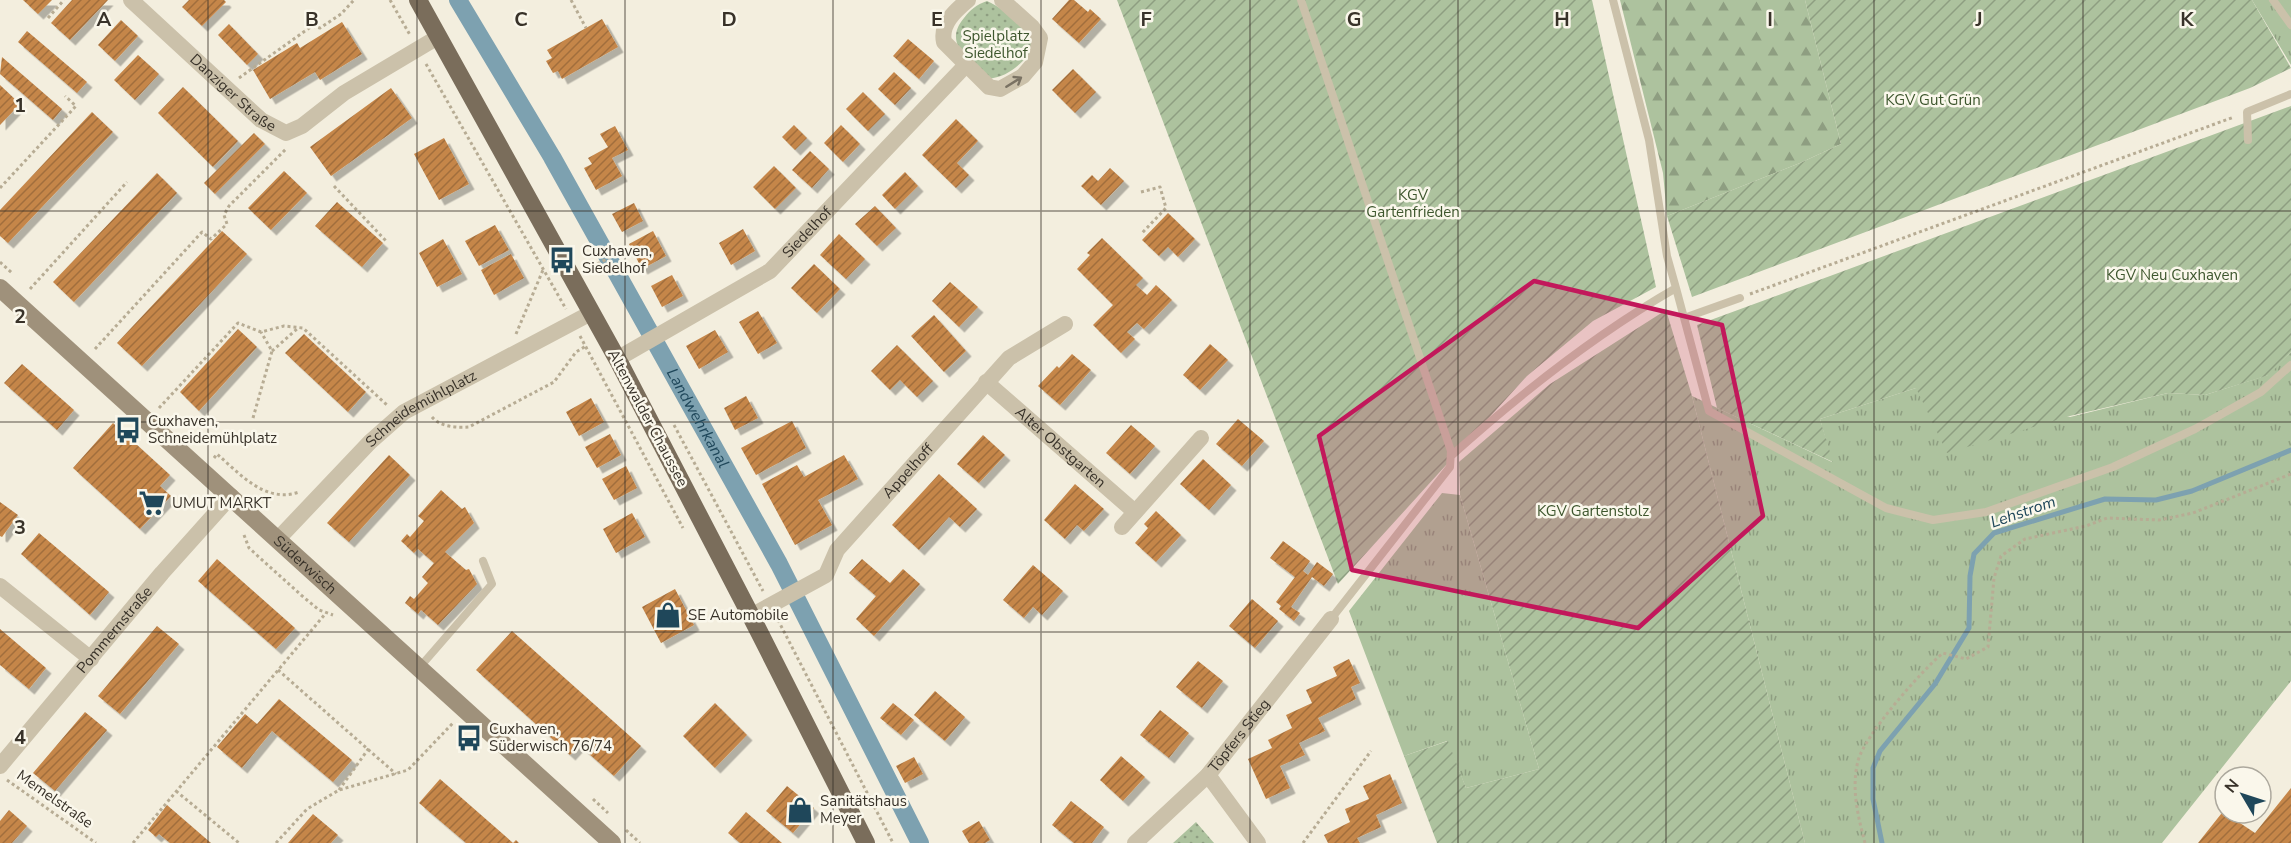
<svg xmlns="http://www.w3.org/2000/svg" width="2291" height="843" font-family="'Nunito Sans',sans-serif">
	<style>
		.grass { fill: url(#grass-tufts) }
		.forest { fill: url(#forest-firs) }
		.park { fill: url(#park-dots) }
		.garden { fill: url(#garden-furrows) }
		.lines { fill: none; stroke-linecap: round; stroke-linejoin: round }
		.stream { stroke: #7da1b0; stroke-width: 5 }
		.canal { stroke: #7da1b0; stroke-width: 18 }
		.building { fill: url(#building-hatch); filter: url(#shadow) }
		.path { stroke: #b7ac94; stroke-width: 3; stroke-dasharray: 3 3; stroke-linecap: butt }
		.lane { stroke: #cbc1aa; stroke-width: 8 }
		.street { stroke: #cbc1aa; stroke-width: 16 }
		.secondary { stroke: #9f917b; stroke-width: 18 }
		.primary { stroke: #7a6d5b; stroke-width: 18 }
		.oneway { stroke: #7a7263 }
		.marked { fill: #c2185b; fill-opacity: 0.2; stroke: #c2185b; stroke-width: 4.5; stroke-linejoin: round }
		.grid { fill: none; stroke: #383229; stroke-width: 1.5; stroke-opacity: 0.55 }
		.labels { text-anchor: middle; dominant-baseline: central; stroke-width: 5; stroke-linejoin: round; paint-order: stroke }
		.park-label { font-size: 15px; fill: #3d562d; stroke: #faf7eb }
		.street-label { font-size: 15px; fill: #383229; stroke: #faf7eb }
		.poi-label { font-size: 15px; fill: #383229; stroke: #faf7eb; text-anchor: start }
		.water-label { font-size: 16px; font-style: italic; fill: #1f475a; stroke: #faf7eb }
		.grid-label { font-size: 20px; text-anchor: middle; font-weight: bold; fill: #383229; stroke: #faf7eb; stroke-width: 5; stroke-linejoin: round; paint-order: stroke }
	</style>
	<defs>
		<pattern id="grass-tufts" width="24" height="20" patternUnits="userSpaceOnUse" patternTransform="scale(1.5)"><rect width="24" height="20" fill="#adc29e"/><path d="M3 7l-1-3M5 7V3M7 7l1-3M15 17l-1-3M17 17v-4M19 17l1-3" fill="none" stroke="#8e9e81"/></pattern>
		<pattern id="forest-firs" width="22" height="20" patternUnits="userSpaceOnUse" patternTransform="scale(1.5)"><rect width="22" height="20" fill="#adc29e"/><path d="M5 1l3.5 6h-7zM16 11l3.5 6h-7z" fill="#8e9e81"/></pattern>
		<pattern id="park-dots" width="8" height="8" patternUnits="userSpaceOnUse" patternTransform="scale(1.5)"><rect width="8" height="8" fill="#adc29e"/><path d="M2 2h.1M6 6h.1" fill="none" stroke="#8e9e81" stroke-width="1.8" stroke-linecap="round"/></pattern>
		<pattern id="garden-furrows" width="10" height="10" patternUnits="userSpaceOnUse" patternTransform="scale(1.5)"><rect width="10" height="10" fill="#adc29e"/><path d="M-1 1l2-2M0 10L10 0M9 11l2-2" fill="none" stroke="#8e9e81"/></pattern>
		<pattern id="building-hatch" width="6" height="6" patternUnits="userSpaceOnUse" patternTransform="scale(1.5)"><rect width="6" height="6" fill="#c58649"/><path d="M-1 1l2-2M0 6l6-6M5 7l2-2" fill="none" stroke="#a16e3d"/></pattern>
		<filter id="shadow"><feDropShadow dx="5.5" dy="5.5" stdDeviation="0" flood-color="#0004"/></filter>
	</defs>
	<rect width="100%" height="100%" fill="#f3eede"/>
	<path class="grass" d="M2252,0H2291V65Z
		M2291,352V681L2162,843H1805L1692,396L1832,462L1820,419L1916,388L2070,417L2168,393L2205,395L2268,375Z
		M1442,493L1460,495L1539,769L1466,788L1447,741L1404,756L1349,611Z"/>
	<path class="forest" d="M1620,0H1805L1841,144L1800,163L1667,216L1663,173Z"/>
	<path class="park" d="M987,1C1007,10 1028,29 1033,50C1019,66 1009,76 989,79C970,61 942,44 964,18C971,9 976,5 987,1Z
		M1196,822L1214,843H1172H1173Z"/>
	<path class="garden" d="M1117,0H1592L1656,287L1593,321L1527,376L1338,584Z
		M1805,0H2252L2291,68L2250,88L1692,297L1667,216L1800,163L1841,144Z
		M2291,106V352L2269,375L2205,395L2168,393L2070,416L1947,453L1916,388L1820,419L1833,462L1717,408L1697,325Z
		M1666,310L1692,396L1805,843H1437L1404,756L1448,741L1466,788L1539,769L1460,495L1459,462L1550,384Z"/>
	<g class="lines">
		<path class="stream" d="M1882,843L1873,799V768L1880,751L1935,684L1969,628L1970,576L1974,554L1994,533L2105,499L2156,500L2192,491L2291,450"/>
		<path class="canal" id="s1" d="M458,0L552,157L779,564L920,843"/>
	</g>
	<path class="building" d="M23,0H52L38,14Z
		M72,0H108L70,40L51,23Z
		M189,0H224L226,2L202,26L182,7Z
		M1069,0H1074L1088,12L1090,9L1101,19L1079,43L1052,19Z
		M602,19L618,47L562,79L558,71L553,73L546,61L552,58L547,50Z
		M121,20L138,36L115,61L98,45Z
		M342,22L362,54L320,80L315,72L270,99L253,70L297,43L300,48Z
		M229,24L258,54L247,65L218,35Z
		M27,31L87,82L77,93L18,42Z
		M908,39L934,61L919,79L893,56Z
		M138,55L159,74L135,100L114,80Z
		M2,57L62,109L53,120L0,74Z
		M1073,69L1096,92L1075,113L1052,90Z
		M894,72L911,88L895,105L878,89Z
		M0,85L20,104L0,125Z
		M183,87L238,141L213,167L158,113Z
		M391,88L412,118L331,176L310,147Z
		M863,92L885,114L868,131L846,109Z
		M92,112L113,132L8,243L0,236V210Z
		M956,119L978,141L957,163L969,175L956,188L922,155Z
		M794,125L807,138L795,150L782,137Z
		M841,125L860,144L843,162L824,143Z
		M615,126L628,150L612,158L622,176L596,190L584,168L592,164L588,158L608,147L600,134Z
		M254,133L265,144L215,194L204,183Z
		M444,138L469,184L439,200L414,154Z
		M810,151L829,169L812,188L792,170Z
		M774,166L796,188L775,209L753,187Z
		M1110,168L1124,181L1101,205L1081,186L1092,175L1098,181Z
		M284,171L307,193L271,230L248,208Z
		M905,172L918,186L895,209L882,195Z
		M157,173L177,193L74,302L53,282Z
		M337,202L383,243L362,267L315,226Z
		M634,203L643,221L622,232L612,214Z
		M875,206L896,228L877,246L855,224Z
		M1168,213L1195,239L1178,257L1168,247L1159,256L1142,240Z
		M495,225L509,250L479,266L465,241Z
		M743,229L755,251L731,265L719,243Z
		M222,231L247,254L142,366L117,343Z
		M653,231L666,256L642,269L629,244Z
		M839,234L865,259L846,279L820,255Z
		M1102,238L1143,278L1136,285L1147,295L1156,285L1172,300L1144,329L1137,323L1127,332L1135,339L1121,353L1093,325L1113,305L1077,269L1090,255L1087,253Z
		M443,239L462,274L437,287L419,253Z
		M511,254L524,278L494,295L481,270Z
		M814,264L840,289L817,313L791,288Z
		M672,275L683,296L662,307L651,286Z
		M950,282L978,307L959,327L932,301Z
		M758,311L777,343L758,354L739,322Z
		M934,315L966,351L944,372L911,336Z
		M238,329L257,347L199,411L180,392Z
		M715,330L728,352L699,369L686,346Z
		M304,334L366,392L348,412L285,353Z
		M1210,344L1228,360L1200,390L1183,375Z
		M897,345L933,381L917,397L900,380L890,390L871,371Z
		M1072,354L1091,370L1060,405L1038,386L1057,366L1059,368Z
		M22,364L74,410L57,430L4,383Z
		M746,396L758,418L735,430L724,408Z
		M591,398L604,422L579,436L566,412Z
		M1238,419L1264,441L1242,466L1216,444Z
		M792,421L806,448L756,475L741,448Z
		M113,423L170,475L160,486L171,496L140,529L73,468Z
		M1131,425L1155,446L1130,474L1106,453Z
		M610,434L621,455L597,468L585,447Z
		M983,435L1005,455L979,483L957,464Z
		M389,455L410,475L349,542L327,523Z
		M844,455L858,479L818,500L832,525L795,545L762,484L797,465L804,477Z
		M1203,459L1231,485L1209,510L1180,484Z
		M626,466L637,488L614,500L602,479Z
		M939,474L977,509L960,527L949,517L919,550L892,525Z
		M1075,484L1104,509L1084,531L1077,525L1065,539L1044,520Z
		M441,490L462,509L465,507L474,523L445,552L466,570L469,569L477,584L438,625L421,610L418,614L405,603L410,596L414,599L428,583L422,577L434,563L418,549L414,553L401,541L407,534L410,537L424,521L418,516Z
		M0,502L18,515L2,537L0,536Z
		M1156,511L1181,535L1156,562L1135,543L1148,528L1144,524Z
		M632,513L645,537L616,553L603,529Z
		M39,533L109,592L90,615L21,554Z
		M1283,541L1310,561L1303,571L1308,575L1317,562L1333,574L1324,586L1312,577L1291,607L1300,613L1294,621L1279,609L1281,606L1276,602L1295,577L1270,558Z
		M217,559L295,628L276,649L198,581Z
		M862,559L890,583L903,569L920,584L874,636L856,619L876,596L849,573Z
		M1033,565L1063,591L1042,615L1033,607L1024,618L1003,600Z
		M675,589L694,625L661,643L642,607Z
		M1252,599L1278,621L1255,648L1229,626Z
		M157,626L179,644L120,714L98,696Z
		M0,629L46,668L29,689L0,665Z
		M512,631L641,746L614,776L579,745L570,755L476,670Z
		M1349,659L1360,683L1351,687L1356,699L1318,718L1325,731L1299,743L1305,755L1280,766L1290,788L1266,799L1248,759L1272,748L1268,740L1292,728L1286,715L1312,703L1306,690L1337,676L1333,667Z
		M1198,661L1223,681L1202,708L1176,687Z
		M935,691L965,717L945,741L914,715Z
		M279,699L352,760L333,782L272,731L242,768L217,747L245,714L257,724Z
		M715,703L747,735L715,768L683,736Z
		M893,703L914,720L901,735L880,718Z
		M1160,710L1189,733L1169,758L1140,735Z
		M85,712L107,730L55,791L33,773Z
		M1121,756L1145,777L1123,801L1100,780Z
		M914,757L923,774L905,783L896,766Z
		M1390,774L1402,803L1376,815L1381,827L1357,838L1360,843H1328L1324,835L1350,822L1345,809L1369,799L1363,786Z
		M440,779L513,843L516,840L519,843H466L419,803Z
		M787,786L814,808L793,833L766,811Z
		M2291,788V843H2198L2225,809V813L2255,833Z
		M1071,801L1104,827L1092,843H1074L1052,825Z
		M167,805L204,837L211,843H170L159,834L156,837L148,830Z
		M9,810L27,826L12,843H0V821Z
		M746,812L782,843H740L728,833Z
		M313,814L338,835L331,843H288Z
		M979,821L990,840L985,843H969L962,831Z"/>
	<g class="lines">
		<path class="path" d="M390,0L410,35
			M571,0L586,28
			M48,18L64,0
			M426,64L566,309
			M239,78L312,26L320,28L341,14L354,0
			M334,186L387,242
			M0,188L76,106L65,96
			M1141,192L1160,187L1166,208L1142,233
			M0,262L12,273
			M587,270L626,248
			M30,289L127,182
			M1750,294L2234,117
			M516,334L543,270
			M580,336L683,528
			M95,349L202,232L211,239L227,224L224,215L229,206L286,149
			M272,351L297,329
			M159,408L238,323L261,332L284,326L303,328L387,405
			M432,417C440,427 457,428 469,427L554,382L576,352L586,346
			M253,418L272,351L261,332
			M674,425L763,591
			M214,458L217,454C239,473 265,504 299,492
			M244,535L249,548L301,595L319,610L333,615
			M778,620L893,843
			M278,670L396,774
			M7,780L96,843
			M339,790L369,748
			M176,791L239,843
			M593,799L608,813
			M626,830L640,843
			M133,843L326,613
			M276,843L307,809L339,790L408,770L453,723
			M1303,843L1371,751
			M1865,843C1858,816 1851,789 1858,761C1864,736 1922,670 1943,653L1966,659L1988,647L1994,578L2001,556L2025,539L2086,526L2107,518L2159,520L2193,513L2291,474"/>
		<path class="lane" d="M1301,0L1451,451L1450,467L1331,619
			M2273,0L2291,25
			M2248,140L2247,112L2291,94
			M1676,288L1709,411L1886,508L1933,520L1986,512L2113,467L2195,429L2261,392L2291,365
			M1684,318L1740,298
			M1451,456C1521,393 1594,335 1676,288L1667,256L1649,140L1613,0
			M419,668L492,584L483,561"/>
		<g class="street">
			<path id="s2" d="M131,0L261,120L286,133L302,126L344,93L438,37"/>
			<path d="M968,0C955,11 940,24 944,42L989,87L1000,89L1023,76L1035,62L1040,38L1032,27L1002,0"/>
			<path id="s3" d="M617,359L770,271L965,66"/>
			<path id="s4" d="M986,382L1135,512"/>
			<path d="M1122,527L1201,438"/>
			<path id="s5" d="M278,539L370,442L404,412L591,313"/>
			<path d="M0,586L91,659"/>
			<path id="s6" d="M751,616L826,575L837,550L1009,358L1065,324"/>
			<path id="s7" d="M0,766L162,573L231,496"/>
			<path d="M1208,775L1258,843"/>
			<path id="s8" d="M1135,843L1208,775L1331,619"/>
		</g>
		<path class="secondary" id="s9" d="M0,288L612,843"/>
		<path class="primary" d="M418,0L620,364L751,616L866,843"/>
	</g>
	<defs><path id="oneway-shaft" d="M-6 0H5M1.5-3L5.5 0L1.5 3" fill="none" stroke-width="1.6" stroke-linecap="round" stroke-linejoin="round" transform="scale(1.5)"/></defs>
	<use class="oneway" href="#oneway-shaft" transform="translate(1014 82) rotate(-32)"/>
	<path class="marked" d="M1534,281L1722,325L1763,516L1638,628L1352,570L1319,436Z"/>
	<path class="grid" d="M208,0V843M417,0V843M625,0V843M833,0V843M1041,0V843M1250,0V843M1458,0V843M1666,0V843M1874,0V843M2083,0V843M0,211H2291M0,422H2291M0,632H2291"/>
	<defs>
		<g id="bus-bare" transform="scale(2.07)"><path d="M-5-6H5V4H4V6H2V4H-2V6H-4V4H-5ZM-3.5-4V0h7V-4ZM-3.5 1.2v1.5H-2V1.2ZM2 1.2v1.5H3.5V1.2Z" fill="#1f475a" stroke="#faf7eb" stroke-width="2.5" paint-order="stroke"/></g>
		<g id="supermarket-bare" transform="scale(2.07)"><path d="M-6-5.5h2.5l.6 2H6L4.5 2H-2.5L-4.4-4H-6ZM-1.5 3.2a1.3 1.3 0 1 0 .1 0ZM3 3.2a1.3 1.3 0 1 0 .1 0Z" fill="#1f475a" stroke="#faf7eb" stroke-width="2.5" paint-order="stroke"/></g>
		<g id="shop-bare" transform="scale(2.07)"><path d="M-5-2.5h2.3a2.7 3.5 0 0 1 5.4 0H5L5.5 6h-11ZM-1.5-2.5h3a1.5 2.3 0 0 0-3 0Z" fill="#1f475a" stroke="#faf7eb" stroke-width="2.5" paint-order="stroke"/></g>
	</defs>
	<g fill-rule="evenodd">
		<use href="#bus-bare" x="562" y="260"/>
		<use href="#bus-bare" x="128" y="430"/>
		<use href="#supermarket-bare" x="152" y="503"/>
		<use href="#shop-bare" x="668" y="615"/>
		<use href="#bus-bare" x="469" y="738"/>
		<use href="#shop-bare" x="800" y="810"/>
	</g>
	<g class="labels">
		<g class="park-label">
			<text x="996" y="36">Spielplatz<tspan x="996" dy="17">Siedelhof</tspan></text>
			<text x="1933" y="100">KGV Gut Grün</text>
			<text x="1413" y="195">KGV<tspan x="1413" dy="17">Gartenfrieden</tspan></text>
			<text x="2172" y="275">KGV Neu Cuxhaven</text>
			<text x="1593" y="511">KGV Gartenstolz</text>
		</g>
		<g class="street-label">
			<text stroke="none"><textPath href="#s2" startOffset="138">Danziger Straße</textPath></text>
			<text stroke="none"><textPath href="#s3" startOffset="230">Siedelhof</textPath></text>
			<text stroke="none"><textPath href="#s5" startOffset="195">Schneidemühlplatz</textPath></text>
			<text transform="translate(648 418) rotate(62)">Altenwalder Chaussee</text>
			<text stroke="none"><textPath href="#s4" startOffset="99">Alter Obstgarten</textPath></text>
			<text stroke="none"><textPath href="#s6" startOffset="219">Appelhoff</textPath></text>
			<text stroke="none"><textPath href="#s9" startOffset="412">Süderwisch</textPath></text>
			<text stroke="none"><textPath href="#s7" startOffset="178">Pommernstraße</textPath></text>
			<text stroke="none"><textPath href="#s8" startOffset="150">Töpfers Stieg</textPath></text>
			<text transform="translate(55 799) rotate(35)">Memelstraße</text>
		</g>
		<g class="poi-label">
			<text x="582" y="251">Cuxhaven,<tspan x="582" dy="17">Siedelhof</tspan></text>
			<text x="148" y="421">Cuxhaven,<tspan x="148" dy="17">Schneidemühlplatz</tspan></text>
			<text x="172" y="503">UMUT MARKT</text>
			<text x="688" y="615">SE Automobile</text>
			<text x="489" y="729">Cuxhaven,<tspan x="489" dy="17">Süderwisch 76/74</tspan></text>
			<text x="820" y="801">Sanitätshaus<tspan x="820" dy="17">Meyer</tspan></text>
		</g>
		<g class="water-label">
			<text stroke="none"><textPath href="#s1" startOffset="482">Landwehrkanal</textPath></text>
			<text transform="translate(2023 512) rotate(-19)">Lehstrom</text>
		</g>
	</g>
	<g class="grid-label">
		<text x="104" y="26">A</text>
		<text x="312" y="26">B</text>
		<text x="521" y="26">C</text>
		<text x="729" y="26">D</text>
		<text x="937" y="26">E</text>
		<text x="1146" y="26">F</text>
		<text x="1354" y="26">G</text>
		<text x="1562" y="26">H</text>
		<text x="1770" y="26">I</text>
		<text x="1979" y="26">J</text>
		<text x="2187" y="26">K</text>
		<text x="20" y="112">1</text>
		<text x="20" y="323">2</text>
		<text x="20" y="534">3</text>
		<text x="20" y="744">4</text>
	</g>
	<g transform="translate(2243 795) rotate(309)"><circle r="28" fill="#faf7eb" stroke="#aca89d" stroke-width="1.5"/>
	<path d="M0-4.5L10 22L0 15L-10 22Z" fill="#1f475a"/>
	<text y="-9" font-size="16" font-weight="bold" text-anchor="middle" fill="#383229">N</text>
	</g>
</svg>
